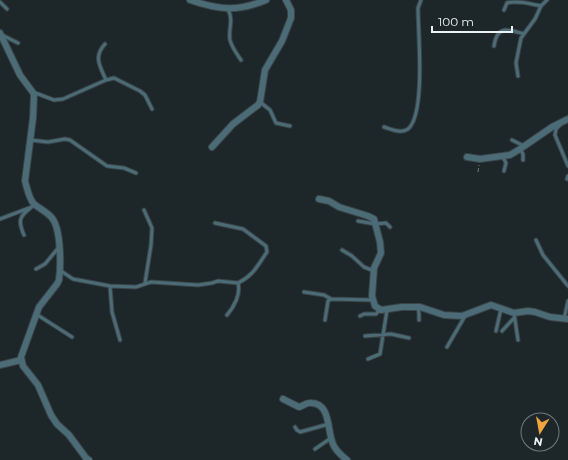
<svg xmlns="http://www.w3.org/2000/svg" width="568" height="460" font-family="Montserrat,sans-serif">
	<style>
		.lines { fill: none; stroke-linecap: round; stroke-linejoin: round }
		.service-casing { stroke: #3a4346; stroke-width: 5 }
		.minor-casing { stroke: #3a4346; stroke-width: 8 }
		.path { stroke: #70797c; stroke-width: 1; stroke-dasharray: 4 2; stroke-linecap: butt }
		.service { stroke: #4b6b76; stroke-width: 3 }
		.minor { stroke: #4b6b76; stroke-width: 6 }
	</style>
	<rect width="100%" height="100%" fill="#1d272a"/>
	<g class="lines">
		<g class="service-casing">
			<path id="service" d="M0,2L7,9
				M228,9C234,22 228,28 230,40C232,48 237,54 241,60
				M504,10L507,3C518,0 530,4 541,6
				M2,35L18,43
				M105,44C93,57 100,66 106,80
				M494,46C497,25 508,29 524,34
				M518,76L516,63L521,38L535,19L541,6L547,0
				M33,92L54,100L63,99L106,80L114,78L140,91L145,95L152,109
				M260,102L270,110L276,123L290,126
				M560,125L556,129L555,135L568,166
				M384,127C391,129 401,134 408,129C426,114 418,32 418,8L421,0
				M30,140L48,142L65,139L70,140L107,166L124,168L136,173
				M512,140L524,146
				M520,149L523,154V160
				M503,157L506,163L504,171
				M567,179L568,176
				M144,210L152,228L151,245L145,283
				M0,219L29,208
				M358,221L375,224L386,223L390,227
				M215,223L243,229L266,246L267,252C257,266 254,275 238,283
				M24,235C16,217 22,215 35,204
				M536,240L543,255L568,286
				M342,250L352,256L364,267L374,271
				M36,269L45,264L59,247
				M61,271L73,279L110,286L136,287L151,282L198,285L212,283L218,281L238,283C241,294 234,307 227,315
				M110,286L112,312L120,340
				M304,292L324,295L331,299
				M418,307L419,314V320
				M514,313L518,340
				M36,314L72,337
				M360,316L364,314H376L380,309
				M564,319L568,301
				M325,320L328,301L331,299L372,300
				M496,331L501,309
				M502,331L514,318
				M365,336L391,334L409,338
				M447,347L465,316
				M368,359L380,354L387,310
				M295,427L297,430L300,432L329,424
				M315,449L331,438"/>
		</g>
		<g class="minor-casing">
			<path id="minor" d="M190,0C219,10 237,12 266,0
				M0,33L20,75L34,94L33,118L25,181C27,188 29,199 34,204C40,209 47,212 52,218C61,229 61,265 59,280L57,284L39,307L21,357L23,366L38,385L51,415L57,424L69,435L86,458L89,460
				M212,147L233,124L258,105L260,102L265,70L282,41L291,18V10L286,0
				M467,157L480,159L510,155L520,149L552,127L568,119
				M319,199L329,201L339,207L368,216L374,219L380,242L381,253L374,268L372,296L375,306L381,310L402,307H420L444,315L462,316L491,305L514,313L528,311L535,312L550,317L568,319
				M0,365L21,360
				M283,399L299,407C303,406 307,402 311,403C331,403 327,431 333,444C335,450 342,456 347,460"/>
		</g>
		<path class="path" d="M478,172L479,165"/>
		<use href="#service" class="service"/>
		<use href="#minor" class="minor"/>
	</g>
	<g transform="translate(540 432) rotate(191)"><circle r="19" fill="#1d272a" stroke="#6f787b"/>
	<path d="M0-3L7 15L0 10L-7 15Z" fill="#f0a63f"/>
	<text y="-6" font-size="11" font-weight="bold" text-anchor="middle" fill="#ebf2f4">N</text>
	</g>
	<path d="M432 26v6h80v-6" fill="none" stroke="#ebf2f4" stroke-width="2"/>
	<text x="438" y="26" font-size="12" fill="#ebf2f4" stroke="#1d272a" stroke-width="3" paint-order="stroke">100 m</text>
</svg>
